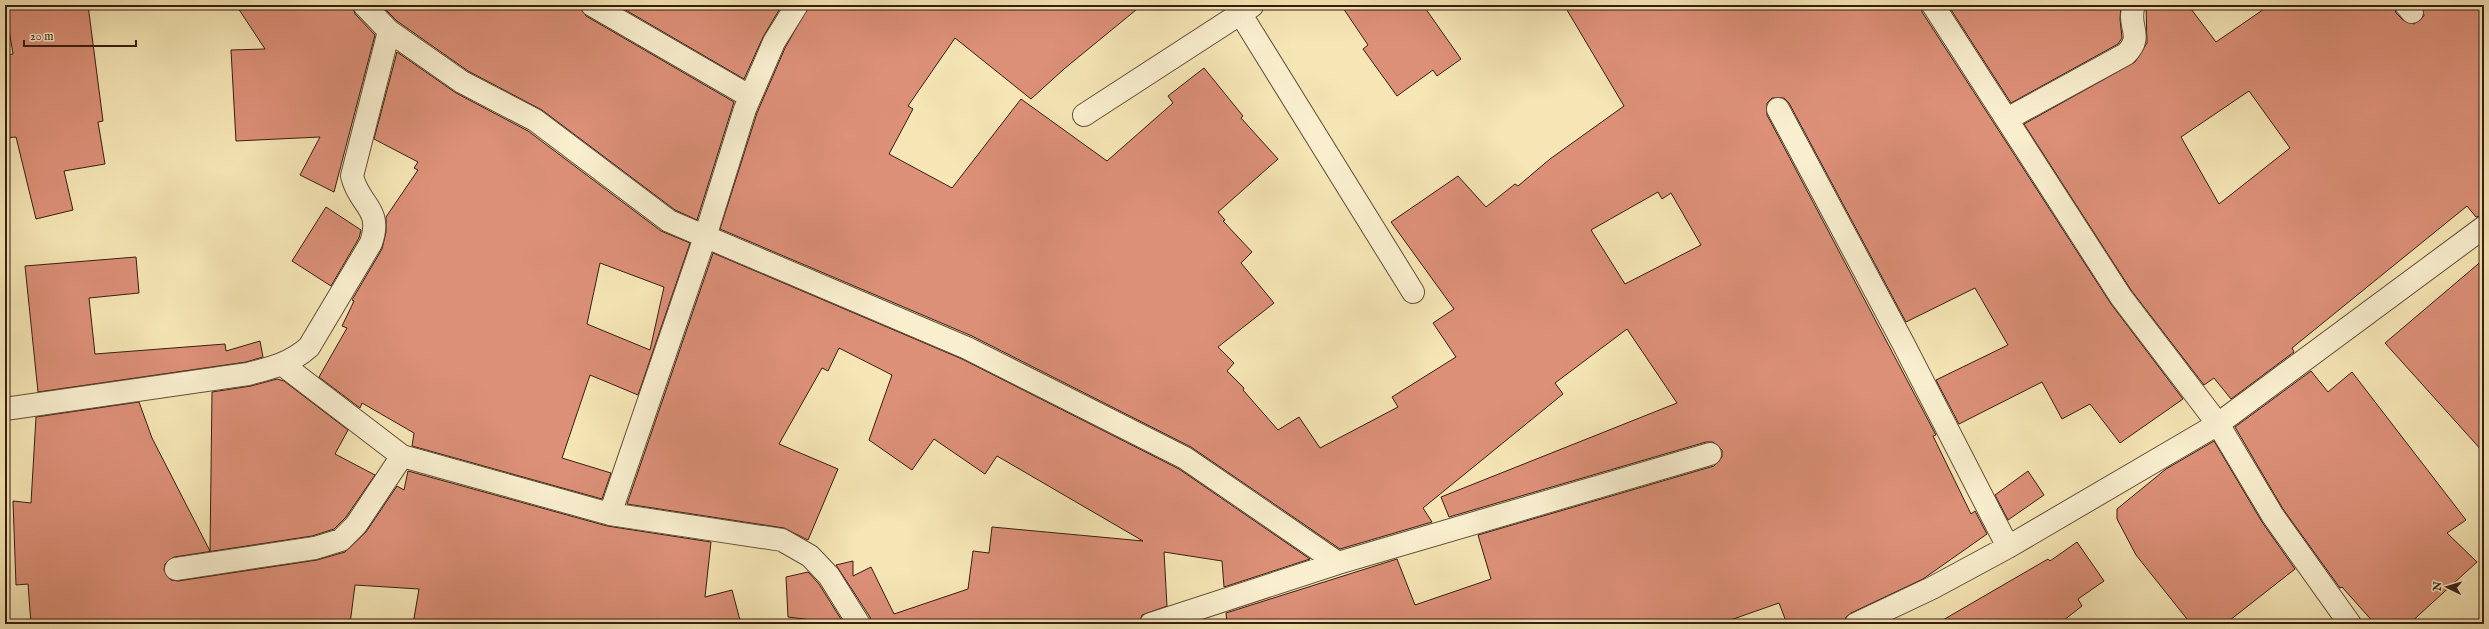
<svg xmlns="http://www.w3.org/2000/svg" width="2489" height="629" font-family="'IM FELL English',serif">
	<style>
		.building { fill: #dc9078; stroke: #361d11; fill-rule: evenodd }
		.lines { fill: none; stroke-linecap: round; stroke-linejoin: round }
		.minor-casing { stroke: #664f3a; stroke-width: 24 }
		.minor { stroke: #f9efcf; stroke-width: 22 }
	</style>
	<rect width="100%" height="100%" fill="#f6e6b5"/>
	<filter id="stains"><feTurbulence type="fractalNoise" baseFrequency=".005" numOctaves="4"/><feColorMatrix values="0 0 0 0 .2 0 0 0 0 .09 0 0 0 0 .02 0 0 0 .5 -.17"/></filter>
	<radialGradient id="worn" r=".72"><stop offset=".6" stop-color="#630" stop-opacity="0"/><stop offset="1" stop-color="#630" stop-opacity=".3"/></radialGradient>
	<path class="building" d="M5,5H88L103,121L98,122L105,164L64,171L73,210L36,219L16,137L5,138V55L13,54Z
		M236,5H352L355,14L375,35L334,192L300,175L320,137L236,141L231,50L265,49Z
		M381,5H580L586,16L734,102L697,220L675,210L542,110L468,71L397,21Z
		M617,5H782L763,37L744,79Z
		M809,5H1142L1064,69L1031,99L955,38L908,106L913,109L889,154L952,188L1021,99L1107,161L1173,103L1168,96L1204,68L1243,116L1241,118L1278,159L1218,212L1225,220L1223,221L1252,252L1241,263L1274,303L1218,347L1234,363L1227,371L1244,388L1243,390L1278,430L1299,417L1320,448L1398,407L1392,397L1456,357L1433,323L1454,309L1391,222L1458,176L1486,207L1515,184L1518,186L1550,159L1624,106L1564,5H1921L1922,12L2111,304L2183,399L2120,443L2090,404L2062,419L2042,382L1959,424L1936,380L2008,345L1975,288L1906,322L1789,103L1784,98H1772L1767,103V115L1936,435L1933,436L1971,514L1975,511L1987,534L1923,579L1851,613L1846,617L1844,624H1787L1779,603L1719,624H1227L1226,613L1397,559L1415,605L1491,579L1478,535L1714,466L1722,457V450L1713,442H1706L1449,517L1441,497L1677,403L1627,329L1555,383L1563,394L1423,508L1432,522L1340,549L1191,447L972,336L720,229L757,113L785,48ZM1658,192L1662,199L1671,193L1701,245L1625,284L1591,230Z
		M1341,5H1423L1461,59L1437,76L1433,70L1397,96L1363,49L1368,45Z
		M1948,5H2121L2120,19L2122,38L2118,44L2011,103Z
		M2146,5H2188L2216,42L2270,5H2394L2396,13L2403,20L2414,24L2424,16L2422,5H2484V215L2476,217L2467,206L2292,348L2294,352L2231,399L2214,378L2204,385L2131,290L2024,124L2135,62L2147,43ZM2249,91L2290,148L2219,204L2181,137Z
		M397,52L456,93L528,131L661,231L690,243L638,395L590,375L562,458L611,473L602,499L412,446L414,433L362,403L360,408L319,377L347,328L342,326L354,301L352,300L382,249L386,232V217L418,170L414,168L418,162L374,139ZM600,263L664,287L650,350L587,324Z
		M326,207L361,230L359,238L331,286L292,261Z
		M713,253L962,359L1179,469L1310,559L1224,587L1222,561L1164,552L1167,606L1142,615L1139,624H871L870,617L836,565L853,561V576L871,567L894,614L968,589L973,551L989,553L992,527L1143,541L997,456L985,474L934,439L912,470L869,440L892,375L839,348L828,371L822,368L779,444L838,469L808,540L784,528L627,504Z
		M136,257L139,293L89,298L95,354L225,344L226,351L260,341L263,357L246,362L38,392L25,266Z
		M2484,259V453L2385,343Z
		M2311,371L2328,392L2352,372L2466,520L2447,533L2477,562L2409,624H2375L2342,587L2340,588L2283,509L2235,427Z
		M277,379L284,381L348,430L335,454L375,475L346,517L334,529L312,536L174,557L165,564L164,570L171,580L178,581L317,560L345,552L366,532L397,486L404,490L408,471L607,526L711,542L705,597L732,590L741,624H413L419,589L355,585L350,624H31L28,584L16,585L13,501L31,503L36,417L139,402L152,438L210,551L212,392L251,386Z
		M2214,441L2262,522L2295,569L2225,624H2191L2136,555L2117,519V509L2166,469Z
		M2028,471L2044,495L2008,520L1995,495Z
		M2077,542L2104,581L2078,599L2082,606L2059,624H1936L2048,559L2050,561Z
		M808,572L819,584L844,624L788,617L786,577Z"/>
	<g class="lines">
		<g class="minor-casing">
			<path id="minor" d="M364,5L389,31L462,82L535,120L669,221L967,348L1185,458L1338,563
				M592,5L749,96
				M1933,5L2121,297L2218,424L2273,516L2350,624
				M2406,5L2412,12
				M1240,13L1413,292
				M1778,109L1903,343L2008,547
				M1084,115L1252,6
				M2007,119L2126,54C2145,35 2126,26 2134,5
				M283,365L402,456L610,514L782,540L810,556L829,576L859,624
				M5,409L248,374C272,368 291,363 309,347L371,243C383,208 359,206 352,176L389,31
				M610,514L705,237L745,109L774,42L797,5
				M176,569L315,548L341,540L356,525L402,456
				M1151,624L1338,563L1710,454
				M1856,624L1932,588L2008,547L2218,424L2484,227"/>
		</g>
		<use href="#minor" class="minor"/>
	</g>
	<rect width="2489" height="629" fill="none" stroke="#f6e6b5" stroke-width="20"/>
	<rect x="6" y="6" width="2477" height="617" fill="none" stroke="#361d11" stroke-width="2"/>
	<rect x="10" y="10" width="2469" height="609" fill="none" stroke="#361d11"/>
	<g transform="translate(2447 587) rotate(275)" stroke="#f9efcf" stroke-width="3" paint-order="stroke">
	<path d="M0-3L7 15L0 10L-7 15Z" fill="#361d11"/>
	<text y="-6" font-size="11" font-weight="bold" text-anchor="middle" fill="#361d11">N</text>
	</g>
	<path d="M24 40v6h112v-6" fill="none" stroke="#361d11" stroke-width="2"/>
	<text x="30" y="40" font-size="12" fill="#361d11" stroke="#f9efcf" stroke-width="3" paint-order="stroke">20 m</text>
	<rect width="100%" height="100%" filter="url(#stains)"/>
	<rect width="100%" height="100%" fill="url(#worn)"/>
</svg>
